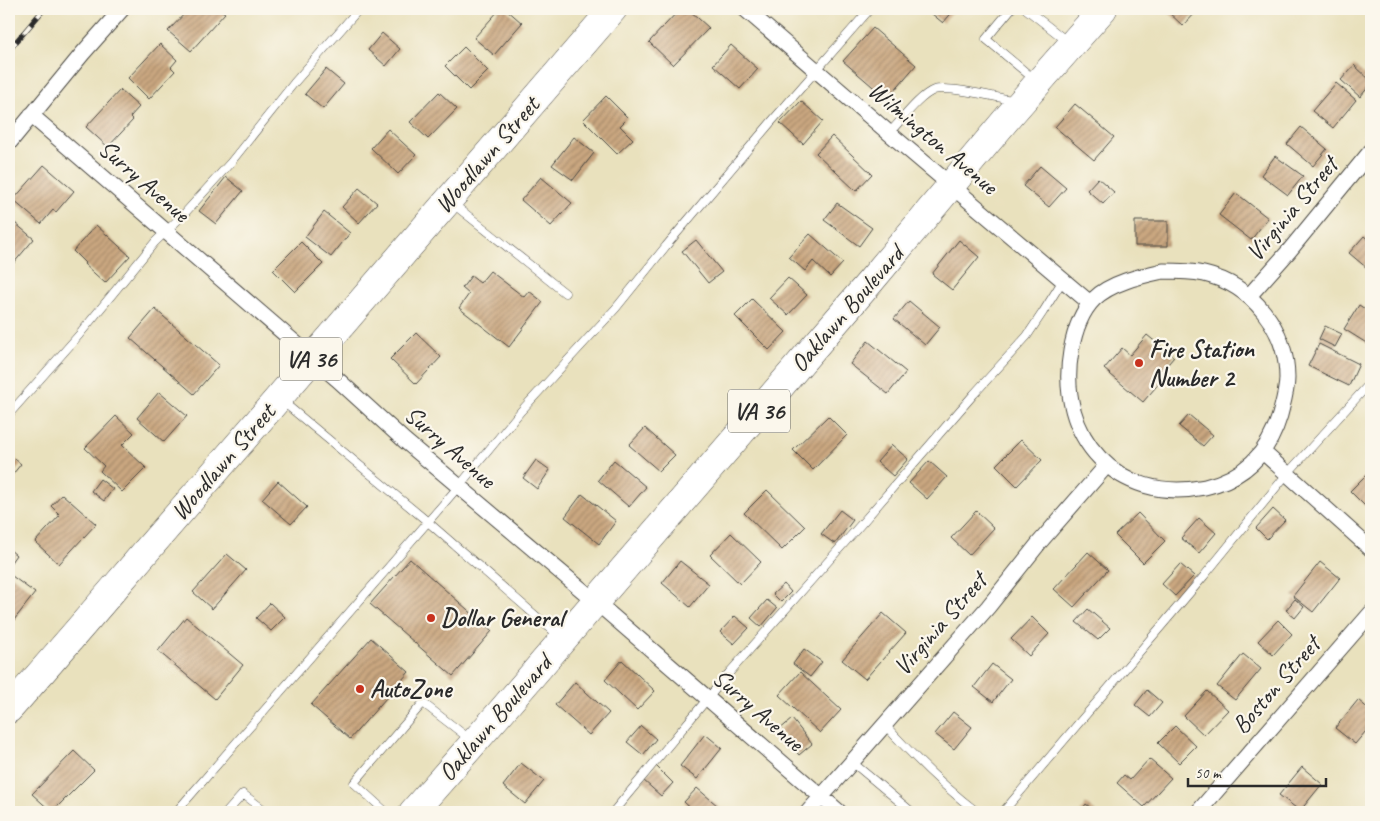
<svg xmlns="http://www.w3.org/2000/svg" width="1380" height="821" font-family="Caveat,sans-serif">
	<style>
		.building { fill: url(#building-hatch) }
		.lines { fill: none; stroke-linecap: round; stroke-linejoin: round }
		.lane-casing { stroke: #484641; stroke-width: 9 }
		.street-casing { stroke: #484641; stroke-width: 17 }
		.highway-casing { stroke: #484641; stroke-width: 29 }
		.lane { stroke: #fff; stroke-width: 8 }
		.street { stroke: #fff; stroke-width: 15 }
		.highway { stroke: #fff; stroke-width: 28 }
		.rail-casing { stroke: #2b2b2b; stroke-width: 5.5 }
		.rail { stroke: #fbf7ec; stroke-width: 4; stroke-dasharray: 11; stroke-linecap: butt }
		.poi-dot { fill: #c8321e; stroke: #fbf7ec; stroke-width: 2 }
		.labels { text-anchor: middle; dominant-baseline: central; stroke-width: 4.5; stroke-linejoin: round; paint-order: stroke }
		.shield { fill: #fbf7ec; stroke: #696865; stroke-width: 1 }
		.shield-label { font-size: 24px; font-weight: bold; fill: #2b2b2b }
		.street-label { font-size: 25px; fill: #2b2b2b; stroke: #fbf7ec }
		.poi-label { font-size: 25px; font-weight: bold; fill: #2b2b2b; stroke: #fbf7ec; text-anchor: start }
	</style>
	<defs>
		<pattern id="building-hatch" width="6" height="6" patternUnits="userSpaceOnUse" patternTransform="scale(1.25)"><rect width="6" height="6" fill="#caa780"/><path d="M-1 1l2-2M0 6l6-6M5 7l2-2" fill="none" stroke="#a48869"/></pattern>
	</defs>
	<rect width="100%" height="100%" fill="#fbf7ec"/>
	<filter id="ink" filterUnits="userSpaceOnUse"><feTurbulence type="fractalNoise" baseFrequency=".02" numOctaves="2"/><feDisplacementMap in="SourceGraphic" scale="10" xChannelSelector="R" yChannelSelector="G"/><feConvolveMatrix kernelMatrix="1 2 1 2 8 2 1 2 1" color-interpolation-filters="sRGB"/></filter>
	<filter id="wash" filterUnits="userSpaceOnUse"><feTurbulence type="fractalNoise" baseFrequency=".0096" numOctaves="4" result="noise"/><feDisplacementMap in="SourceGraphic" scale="20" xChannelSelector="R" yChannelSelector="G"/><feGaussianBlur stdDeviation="1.12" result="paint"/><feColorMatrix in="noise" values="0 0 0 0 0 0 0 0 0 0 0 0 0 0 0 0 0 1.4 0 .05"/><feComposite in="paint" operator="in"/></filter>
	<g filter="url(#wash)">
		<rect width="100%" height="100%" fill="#e9e1bd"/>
		<g id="blocks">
			<path class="building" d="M189,9H219L225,13L191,51L168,31Z
				M500,9H506L522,23L494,55L474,38Z
				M680,9H688L709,28L673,65L649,42Z
				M926,9H955L943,23Z
				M1165,9H1199L1183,26Z
				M873,28L916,65L887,99L843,61Z
				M382,33L400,49L386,66L368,50Z
				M160,44L177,60L171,67L175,71L149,99L128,78Z
				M731,45L758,69L740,89L713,65Z
				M464,47L488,71L469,90L445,66Z
				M1354,65L1371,81V84L1360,97L1341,80Z
				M326,69L344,84L323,109L305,94Z
				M1336,83L1356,100L1333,128L1312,111Z
				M120,90L139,107L130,117L133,120L108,147L86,127Z
				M439,92L457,109L428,139L410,122Z
				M606,96L628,118L620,126L633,139L617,154L583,120Z
				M801,101L823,121L803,144L780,123Z
				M1075,104L1114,137L1094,160L1055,127Z
				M1301,127L1327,149L1313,166L1287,144Z
				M388,129L416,155L398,174L371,148Z
				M832,136L872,174L856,191L816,153Z
				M574,137L594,153L573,180L552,165Z
				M1275,156L1303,176L1288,195L1261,175Z
				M44,165L74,191L56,212L53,210L41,224L13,200Z
				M1040,166L1066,188L1049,207L1023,186Z
				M226,177L243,191L216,224L199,211Z
				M541,177L572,203L551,226L521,200Z
				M1098,178L1114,192L1103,204L1087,190Z
				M359,188L377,203L359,223L342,207Z
				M1236,193L1268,218L1251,240L1219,215Z
				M837,203L872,228L859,246L824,220Z
				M324,212L350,233L331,257L305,237Z
				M9,218L34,239L13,264L9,260Z
				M1135,221H1168V246H1135Z
				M96,225L130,256L105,283L84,264L85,263L73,251Z
				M810,234L843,263L830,277L813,261L805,271L789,257Z
				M1364,236L1371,242V265L1368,269L1349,253Z
				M696,240L722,272L708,283L682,251Z
				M959,240L979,257L952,290L932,274Z
				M301,242L323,264L295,292L273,270Z
				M490,271L524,297L529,291L543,302L509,347L459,308L469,294L462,288L471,276L480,283Z
				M788,278L807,295L788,315L769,298Z
				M752,299L786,332L769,350L735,316Z
				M909,301L940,327L925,345L894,319Z
				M1359,305L1371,313V340L1368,344L1344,329Z
				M155,309L219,365L194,394L130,338Z
				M1325,326L1342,334L1335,347L1319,339Z
				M416,333L441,357L416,384L390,359Z
				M1147,335L1174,357L1157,377L1161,381L1143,402L1104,369L1122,348L1130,355Z
				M868,341L906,372L888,394L850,364Z
				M1319,344L1359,364L1349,386L1308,366Z
				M159,392L187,416L164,442L137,418Z
				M1189,415L1213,435L1203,446L1179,426Z
				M116,416L134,433L122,445L146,468L122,492L100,471L104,466L85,448Z
				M828,416L847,435L813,470L793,450Z
				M645,428L675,455L659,471L629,445Z
				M1021,440L1042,460L1017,486L996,465Z
				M892,445L908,459L893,476L877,462Z
				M9,454L21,464L9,479Z
				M536,460L550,470L537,489L523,478Z
				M614,460L646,487L629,507L598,480Z
				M929,461L947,477L927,499L909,483Z
				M1371,470V512L1350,491Z
				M100,479L113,489L104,501L91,491Z
				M278,481L307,507L291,524L262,499Z
				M767,490L805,527L782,550L744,513Z
				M62,494L96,524L59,564L35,542L60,515L51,506Z
				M582,494L616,521L599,544L565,517Z
				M1273,509L1285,520L1267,539L1256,528Z
				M840,510L853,520L835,544L821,534Z
				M976,511L994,528L969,555L951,538Z
				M1138,513L1165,541L1143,563L1115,535Z
				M1199,518L1216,533L1199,553L1181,538Z
				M731,533L761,562L740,584L710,555Z
				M9,549L16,555L9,565Z
				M1088,552L1108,570L1074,607L1054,589Z
				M227,554L246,570L212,609L193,592Z
				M410,559L492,631L453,676L370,604Z
				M680,561L709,584L690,607L662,583Z
				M1320,562L1340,578L1313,612L1293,596Z
				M1180,564L1194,576L1175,596L1162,584Z
				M12,576L35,593L14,620L9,616V580Z
				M784,584L791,592L781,602L773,594Z
				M1295,599L1304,607L1295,618L1286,610Z
				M767,600L777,608L761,627L751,618Z
				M270,603L285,617L271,631L256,618Z
				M1088,609L1110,628L1098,640L1076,622Z
				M883,613L906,633L865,679L842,660Z
				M735,616L749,628L734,644L720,632Z
				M186,617L243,665L215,699L158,651Z
				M1032,617L1049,634L1029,656L1011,639Z
				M1278,620L1292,634L1273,655L1258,641Z
				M371,638L409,672L350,739L311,705Z
				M804,649L822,662L810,677L793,664Z
				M1243,654L1261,669L1235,700L1217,686Z
				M622,660L655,691L637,710L605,680Z
				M992,664L1011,679L993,702L974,687Z
				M800,672L841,710L820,733L779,695Z
				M575,682L609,713L589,735L555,705Z
				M1147,690L1162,703L1150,717L1135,705Z
				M1207,691L1228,710L1204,735L1184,716Z
				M1358,700L1371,711V725L1355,744L1335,728Z
				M953,712L972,727L954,749L935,734Z
				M792,719L812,744L799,755L779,730Z
				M641,726L656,739L643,755L627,742Z
				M1175,726L1196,746L1179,763L1158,743Z
				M705,734L722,748L697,779L680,766Z
				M74,751L94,770L52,812L32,794Z
				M1149,759L1171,778L1144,807L1117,783L1124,775L1130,780Z
				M521,763L544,781L525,804L503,786Z
				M656,766L673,783L661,796L643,780Z
				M1302,767L1322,784L1300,811L1279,795Z
				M697,788L725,812H695L684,802Z
				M1086,804L1096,812H1080Z"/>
		</g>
	</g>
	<g filter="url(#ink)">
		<use href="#blocks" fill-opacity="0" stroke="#484641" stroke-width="1"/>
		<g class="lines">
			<g class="lane-casing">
				<path id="lane" d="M1011,9L986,39L1035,80
					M1026,9L1068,42
					M889,133C901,121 919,96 934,90C948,85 999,98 1016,101
					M452,203L565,293
					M282,401L428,522L559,636
					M9,414L79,335L155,242L184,214L231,162L294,83L359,9
					M885,725C913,756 944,787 977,812
					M852,762L912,812
					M176,812L459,486L521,411L616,308L666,246L772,121L870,9
					M227,812L243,794L267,812
					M386,812L354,783L423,703L471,740
					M613,812L729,673L863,522L974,394L1027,336L1043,312L1063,280
					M1003,812L1204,576L1287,474L1371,382"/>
			</g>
			<g class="street-casing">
				<path id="street" d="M745,9L889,133L1090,303
					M31,115L337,379L405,441L595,601L839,812
					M9,143L83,53L122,9
					M1163,271C1177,271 1190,271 1204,274C1252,285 1287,329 1287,378C1287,390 1283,403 1280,415C1269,452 1245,478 1205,487C1117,505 1056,436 1071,351C1074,334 1081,312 1094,299C1110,283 1140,276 1163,271Z
					M1249,296L1289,251L1371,151
					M1263,452L1371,549
					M808,812L988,607L1039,543L1107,465
					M1198,812L1371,613"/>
			</g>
			<g class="highway-casing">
				<path id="highway" d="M9,709C76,634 141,556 208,480L613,9
					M413,812L499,714L870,282L1010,115L1103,9"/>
			</g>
			<use href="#lane" class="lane"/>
			<use href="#street" class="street"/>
			<use href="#highway" class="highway"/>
			<g class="rail-casing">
				<path id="rail" d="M9,50L44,9"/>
			</g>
			<use href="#rail" class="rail"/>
		</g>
	</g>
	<g class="poi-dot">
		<circle cx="1139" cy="363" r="5"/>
		<circle cx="431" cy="618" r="5"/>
		<circle cx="360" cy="689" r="5"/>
	</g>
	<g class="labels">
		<g class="shield">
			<rect x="280" y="337.5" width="62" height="43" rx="4"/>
			<rect x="728" y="389.5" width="62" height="43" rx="4"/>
		</g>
		<g class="shield-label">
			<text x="311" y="359">VA 36</text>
			<text x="759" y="411">VA 36</text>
		</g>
		<g class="street-label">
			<text transform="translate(933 138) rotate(40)">Wilmington Avenue</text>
			<text transform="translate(487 155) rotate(-49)">Woodlawn Street</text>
			<text transform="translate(144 181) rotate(41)">Surry Avenue</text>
			<text transform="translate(1292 209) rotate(-50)">Virginia Street</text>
			<text transform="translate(847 309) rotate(-49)">Oaklawn Boulevard</text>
			<text transform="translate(450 447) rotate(41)">Surry Avenue</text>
			<text transform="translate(223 462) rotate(-49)">Woodlawn Street</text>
			<text transform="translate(940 624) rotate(-49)">Virginia Street</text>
			<text transform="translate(1276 685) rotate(-49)">Boston Street</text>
			<text transform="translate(758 710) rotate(41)">Surry Avenue</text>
			<text transform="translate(495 718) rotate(-49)">Oaklawn Boulevard</text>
		</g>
		<g class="poi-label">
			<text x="1149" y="349">Fire Station<tspan x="1149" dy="29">Number 2</tspan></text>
			<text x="441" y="618">Dollar General</text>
			<text x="370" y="689">AutoZone</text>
		</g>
	</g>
	<rect width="1380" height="821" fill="none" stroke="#fbf7ec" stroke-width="30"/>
	<path d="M1188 778v8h138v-8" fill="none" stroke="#2b2b2b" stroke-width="2.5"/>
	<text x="1195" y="778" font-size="15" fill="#2b2b2b" stroke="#fbf7ec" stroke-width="4" paint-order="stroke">50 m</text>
</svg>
